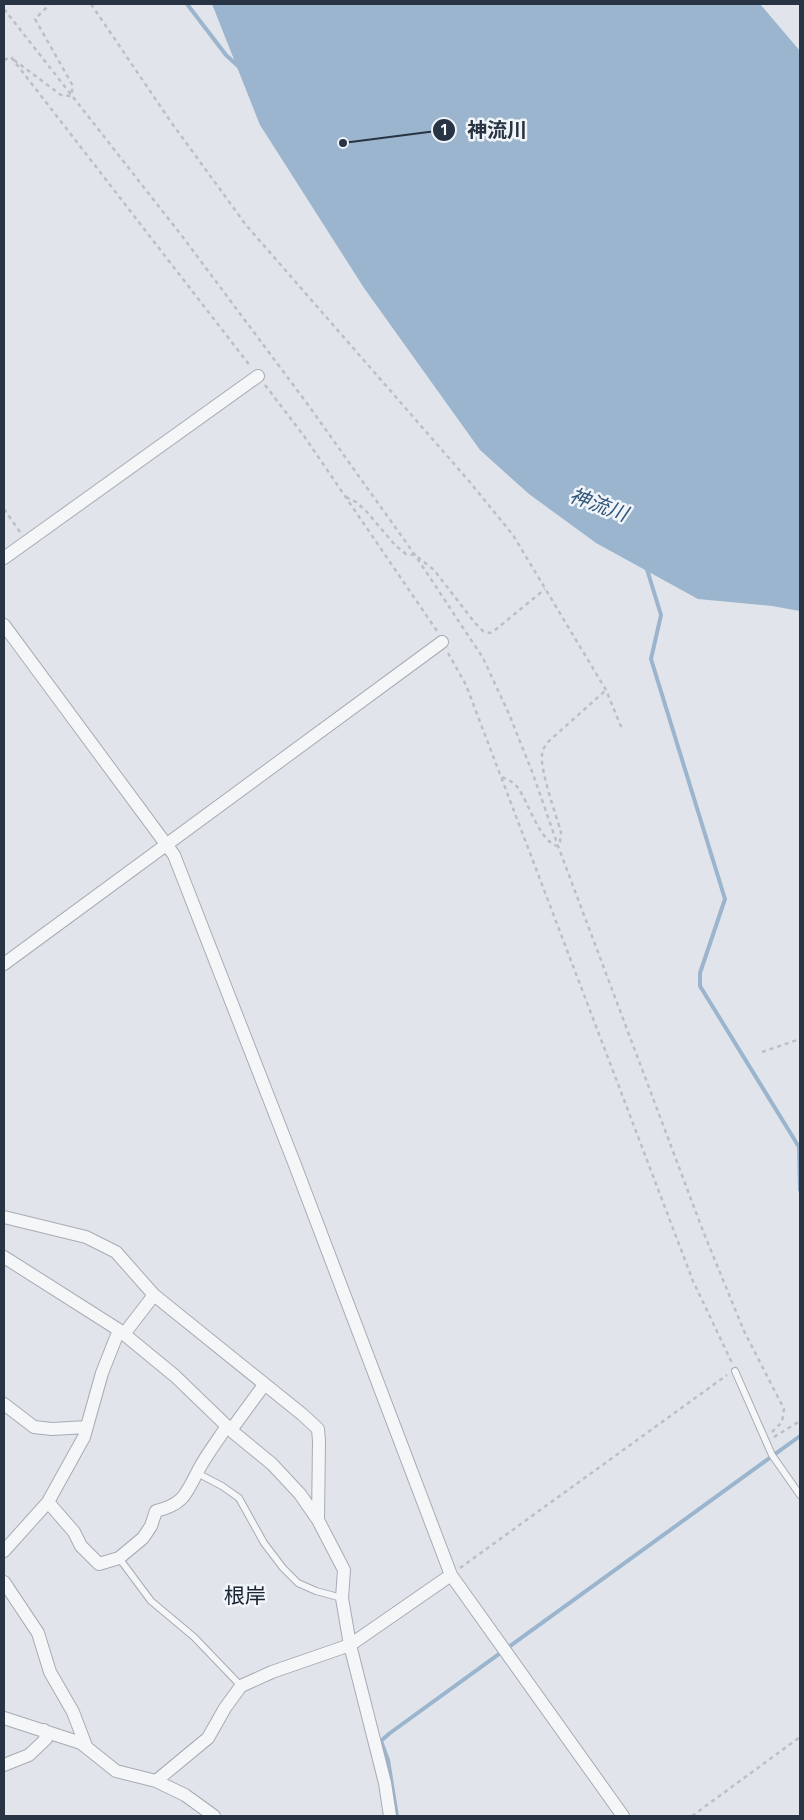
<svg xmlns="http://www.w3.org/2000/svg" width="804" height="1820" font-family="'Titillium Web','Noto Sans JP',sans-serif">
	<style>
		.water { fill: #9ab5cd }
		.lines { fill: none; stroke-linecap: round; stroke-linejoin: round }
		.stream { stroke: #9ab5cd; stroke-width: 4 }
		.lane-casing { stroke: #a6acb5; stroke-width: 8 }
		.street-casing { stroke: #a6acb5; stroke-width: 14 }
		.path { stroke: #bbc0c5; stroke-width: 2.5; stroke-dasharray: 4 4; stroke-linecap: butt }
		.lane { stroke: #f4f6f8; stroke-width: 6 }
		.street { stroke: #f4f6f8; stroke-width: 12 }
		.labels { text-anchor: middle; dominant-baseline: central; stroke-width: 5; stroke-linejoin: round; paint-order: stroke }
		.water-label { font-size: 20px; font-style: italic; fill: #2f557a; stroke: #f1f4f8 }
		.quarter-label { font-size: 21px; fill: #1a2534; stroke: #f1f4f8 }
		.leader { fill: none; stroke: #283443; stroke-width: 2 }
		.callout-dot { fill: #283443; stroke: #f1f4f8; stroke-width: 2 }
		.mark-label { font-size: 15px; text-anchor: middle; font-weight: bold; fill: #fff }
		.callout-label { font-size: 20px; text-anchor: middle; font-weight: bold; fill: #283443; stroke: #f1f4f8; stroke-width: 5; stroke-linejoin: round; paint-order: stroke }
	</style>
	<rect width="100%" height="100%" fill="#e1e5eb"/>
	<path class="water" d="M212,4H760L800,51V611L772,606L698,599L596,543L529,494L480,450L364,288L260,125Z"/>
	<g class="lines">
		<path class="stream" d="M187,4L226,55L239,67
			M646,566L661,615L651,659L725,899L700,973V986L799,1147L800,1190
			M397,1816L388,1760L381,1741L390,1733L800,1436"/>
		<g class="lane-casing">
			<path id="lane" d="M735,1371L772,1455L800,1495
				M197,1473L222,1486L239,1498L264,1543L283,1568L298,1583L316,1591L342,1598
				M119,1558L151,1601L194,1637L241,1686"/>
		</g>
		<g class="street-casing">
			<path id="street" d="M4,558L258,376
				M4,625L174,855L295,1165L451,1575L623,1816
				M4,964L442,642
				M4,1217L86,1237L116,1252L154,1295L303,1415L318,1429L319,1441L318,1520
				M4,1257L119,1330L175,1376L233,1432L272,1464L300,1494L318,1520L344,1570L342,1598L350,1645L385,1783L390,1816
				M124,1334L154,1295
				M4,1404L34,1427L52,1429L87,1427
				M231,1430L264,1385
				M48,1502L74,1532L81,1546L99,1564L119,1558L143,1538L151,1526L156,1511C185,1504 186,1493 199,1469C207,1454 218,1440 227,1426
				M4,1551L48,1502L84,1437L102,1373L119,1330
				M4,1582L38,1633L50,1672L73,1712L86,1746
				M4,1718L81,1743L116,1771L156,1781L185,1795L214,1816
				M4,1765L29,1755L46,1739L44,1730
				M156,1781L208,1738L225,1708L241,1686L272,1672L350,1645L451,1575"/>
		</g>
		<path class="path" d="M91,4L171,122L246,225L469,481L513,535L606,690L622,729
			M4,9L182,236L306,402L415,555L483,658L509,714L533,774L558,846L703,1231L744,1331L784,1409L782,1422L772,1432
			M4,60L11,57L251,367
			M14,60L61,95L71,96L73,86L35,19L50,4
			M265,385L304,436L437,631
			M346,497L356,502L366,511L395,545L406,554L415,555L434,570L475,623L483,631L490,633L494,631L545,589
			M4,509L20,532
			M448,653L466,685L693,1281L732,1363
			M502,777C508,780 514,782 518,788C528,801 540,843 558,846L560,842L561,832C556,815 540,770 542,755C542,749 546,745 549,741L606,690
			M762,1052L800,1039
			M774,1437L800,1421
			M460,1568L727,1375
			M692,1816L800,1737"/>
		<use href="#lane" class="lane"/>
		<use href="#street" class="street"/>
	</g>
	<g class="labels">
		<g class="water-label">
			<text transform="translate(599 504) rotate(20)">神流川</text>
		</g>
		<g class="quarter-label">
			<text x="245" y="1595">根岸</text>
		</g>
	</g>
	<path class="leader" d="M343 143L444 130"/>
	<g class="callout-dot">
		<circle cx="343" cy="143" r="5"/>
		<circle cx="444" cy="130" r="12"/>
	</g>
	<g class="mark-label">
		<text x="444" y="135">1</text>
	</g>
	<g class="callout-label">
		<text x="497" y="137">神流川</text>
	</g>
	<rect width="804" height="1820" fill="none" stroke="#283443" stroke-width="10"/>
</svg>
